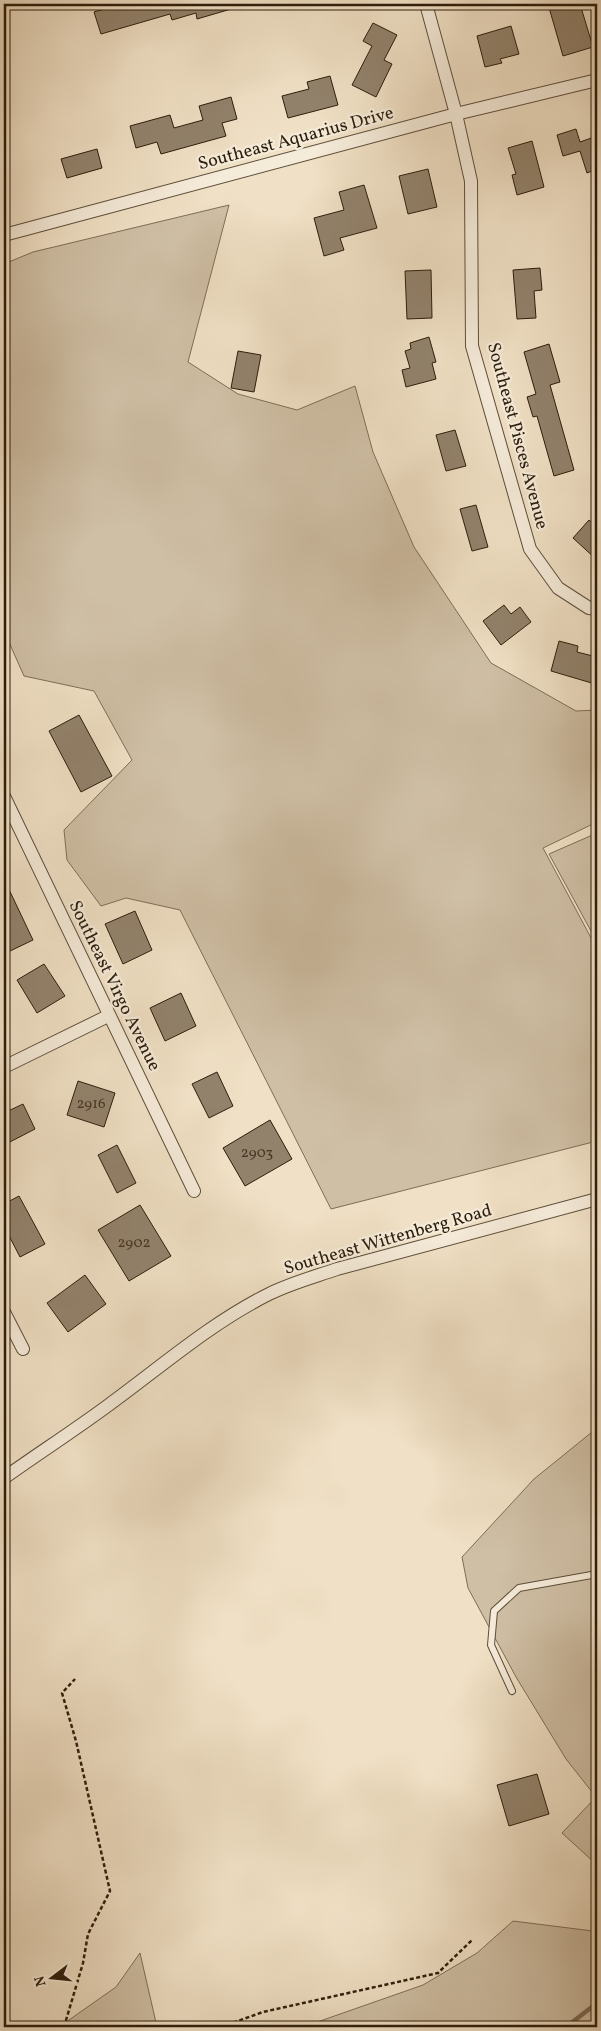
<svg xmlns="http://www.w3.org/2000/svg" width="601" height="2031" font-family="Vollkorn,serif">
	<style>
		.green { fill: #cfbfa5; stroke: #7e6e58 }
		.lines { fill: none; stroke-linecap: round; stroke-linejoin: round }
		.stream { stroke: #796a55; stroke-width: 4.5 }
		.building { fill: #92826c; stroke: #2c1d0b }
		.lane-casing { stroke: #5d4e3a; stroke-width: 8 }
		.street-casing { stroke: #5d4e3a; stroke-width: 14 }
		.path { stroke: #2c1d0b; stroke-width: 2.5; stroke-dasharray: 4 2.5; stroke-linecap: butt }
		.lane { stroke: #f5ebd9; stroke-width: 6 }
		.street { stroke: #f5ebd9; stroke-width: 12 }
		.labels { text-anchor: middle; dominant-baseline: central; stroke-width: 4.5; stroke-linejoin: round; paint-order: stroke }
		.number-label { font-size: 15px; fill: #463623 }
		.street-label { font-size: 18px; fill: #2c1d0b; stroke: #f5ebd9 }
	</style>
	<rect width="100%" height="100%" fill="#f0e0c5"/>
	<filter id="stains"><feTurbulence type="fractalNoise" baseFrequency=".004" numOctaves="4"/><feColorMatrix values="0 0 0 0 .2 0 0 0 0 .09 0 0 0 0 .02 0 0 0 .5 -.17"/></filter>
	<radialGradient id="worn" r=".72"><stop offset=".6" stop-color="#630" stop-opacity="0"/><stop offset="1" stop-color="#630" stop-opacity=".3"/></radialGradient>
	<path class="green" d="M229,205L188,362L238,394L297,410L355,386L373,452L414,547L491,663L576,711L597,710V822L543,848L597,949V1141L331,1209L180,910L126,898L101,906L67,860L64,830L132,760L94,691L24,676L4,631V264L33,252Z
		M597,833V942L549,854Z
		M597,1428V1865L562,1833L596,1797L566,1759L516,1677L468,1588L462,1557L534,1479Z
		M597,1906V2027H303L423,1985L477,1953L513,1921L593,1931Z
		M140,1953L157,2027H59L116,1987Z"/>
	<g class="lines">
		<path class="stream" d="M566,2027L597,2003"/>
	</g>
	<path class="building" d="M121,4H238V7L197,19L196,13L172,20L170,14L101,34L94,12Z
		M548,4H580L593,47L563,56Z
		M373,23L397,35L384,60L392,64L376,97L352,85L372,46L363,41Z
		M511,26L519,54L500,59L502,63L485,67L477,36Z
		M330,76L338,105L288,118L282,96L309,89L307,82Z
		M231,97L237,119L222,123L226,136L161,154L157,142L136,148L130,126L170,115L174,128L203,120L199,106Z
		M576,129L580,142L597,136V169L587,173L580,151L563,156L557,135Z
		M532,141L544,187L517,195L512,175L516,174L508,148Z
		M97,149L102,168L67,178L61,159Z
		M428,169L437,207L408,214L399,176Z
		M364,185L377,228L340,238L344,250L324,256L314,218L344,210L339,192Z
		M540,268L542,290L534,291L536,318L517,319L513,270Z
		M431,270L432,318L407,319L405,271Z
		M429,337L436,362L432,363L436,379L406,387L402,370L410,368L405,351L411,349L410,343Z
		M549,344L560,382L550,385L574,470L554,476L537,416L533,417L527,397L536,394L524,352Z
		M238,351L261,355L254,392L231,388Z
		M455,430L466,466L446,471L436,435Z
		M476,505L488,547L472,551L460,509Z
		M589,520L597,527V560L573,538Z
		M504,605L511,614L520,607L531,622L501,645L483,621Z
		M559,641L578,646L577,652L597,657V676L595,684L551,671Z
		M79,715L112,776L81,792L49,731Z
		M4,879L33,940L8,952L4,943Z
		M135,911L152,950L123,964L105,924Z
		M44,964L65,996L37,1013L17,980Z
		M181,993L196,1026L165,1041L150,1008Z
		M217,1072L233,1106L209,1118L192,1084Z
		M78,1081L115,1093L104,1127L67,1115Z
		M23,1104L35,1129L4,1145V1113Z
		M270,1120L292,1159L245,1186L223,1148Z
		M117,1145L136,1183L117,1193L98,1155Z
		M19,1196L45,1244L20,1257L4,1226V1204Z
		M140,1205L171,1256L129,1281L98,1230Z
		M85,1275L106,1304L68,1332L47,1303Z
		M537,1774L549,1814L509,1826L497,1785Z"/>
	<g class="lines">
		<g class="lane-casing">
			<path id="lane" d="M512,1691L491,1645L494,1611L519,1588L597,1574"/>
		</g>
		<g class="street-casing">
			<path id="street" d="M426,4L456,114L471,181L472,346L530,549L558,588L589,608L597,609
				M4,235L456,114L597,80
				M4,796L194,1191
				M4,1067L108,1016
				M4,1312L23,1349
				M4,1478C39,1453 75,1430 110,1404C162,1366 211,1323 269,1294C291,1283 314,1277 337,1269L597,1199"/>
		</g>
		<path class="path" d="M64,2027L83,1963L88,1934L110,1891L76,1741L62,1693L75,1679
			M221,2027L263,2012L438,1973L473,1939"/>
		<use href="#lane" class="lane"/>
		<use href="#street" class="street"/>
	</g>
	<g class="labels">
		<g class="number-label">
			<text x="91" y="1104">2916</text>
			<text x="257" y="1153">2903</text>
			<text x="134" y="1243">2902</text>
		</g>
		<g class="street-label">
			<text transform="translate(296 139) rotate(-15)">Southeast Aquarius Drive</text>
			<text transform="translate(517 436) rotate(75)">Southeast Pisces Avenue</text>
			<text transform="translate(114 986) rotate(64)">Southeast Virgo Avenue</text>
			<text transform="translate(388 1240) rotate(-16)">Southeast Wittenberg Road</text>
		</g>
	</g>
	<rect width="601" height="2031" fill="none" stroke="#f0e0c5" stroke-width="20"/>
	<rect x="5" y="5" width="591" height="2021" fill="none" stroke="#2c1d0b" stroke-width="2.5"/>
	<rect x="10" y="10" width="581" height="2011" fill="none" stroke="#2c1d0b"/>
	<g transform="translate(52 1978) rotate(254)" stroke="#f5ebd9" stroke-width="4" paint-order="stroke">
	<path d="M0-4L9 19L0 12L-9 19Z" fill="#2c1d0b"/>
	<text y="-8" font-size="14" font-weight="bold" text-anchor="middle" fill="#2c1d0b">N</text>
	</g>
	<rect width="100%" height="100%" filter="url(#stains)"/>
	<rect width="100%" height="100%" fill="url(#worn)"/>
</svg>
